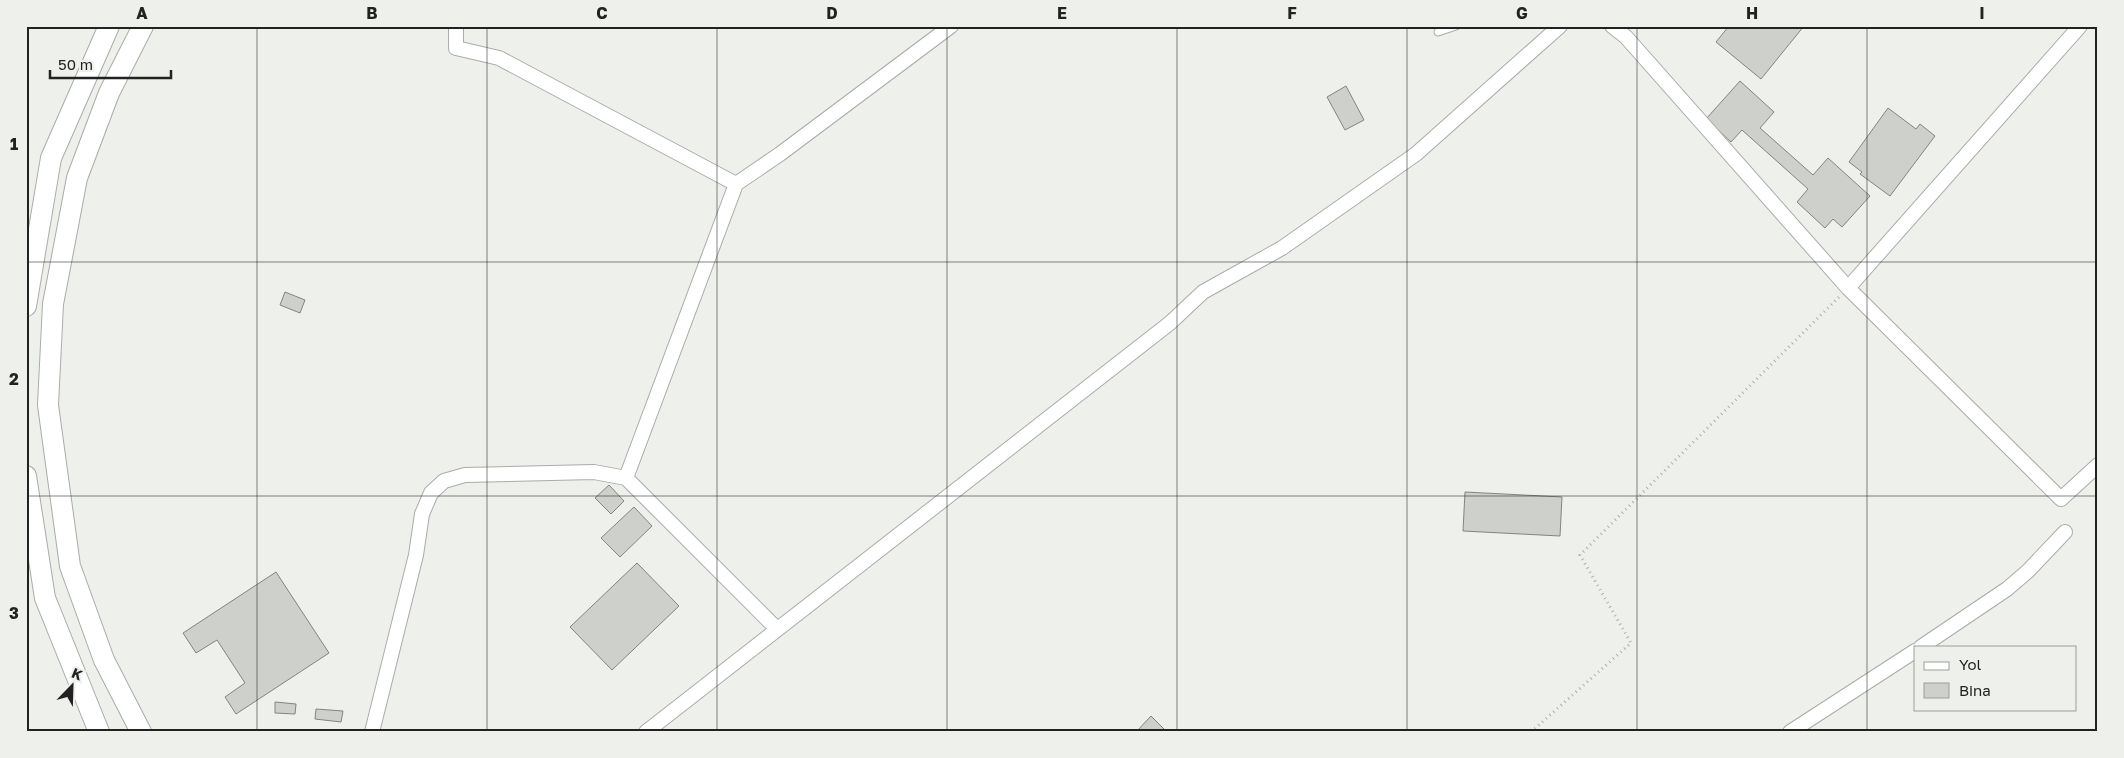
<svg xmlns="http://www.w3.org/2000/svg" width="2124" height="758" font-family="'Golos Text',sans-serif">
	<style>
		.building { fill: #ced0cc; stroke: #828480 }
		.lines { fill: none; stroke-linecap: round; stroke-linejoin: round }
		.service-casing { stroke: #aaaca8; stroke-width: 9 }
		.minor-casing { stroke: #aaaca8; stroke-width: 16 }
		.secondary-casing { stroke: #aaaca8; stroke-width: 22 }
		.path { stroke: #aeb0ac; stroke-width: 3; stroke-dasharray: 1 4; stroke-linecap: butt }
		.service { stroke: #fff; stroke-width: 7 }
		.minor { stroke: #fff; stroke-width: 14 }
		.secondary { stroke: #fff; stroke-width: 20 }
		.grid { fill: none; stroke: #222321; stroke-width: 1; stroke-opacity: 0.55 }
		.neatline { fill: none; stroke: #222321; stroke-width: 2 }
		.grid-label { font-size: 16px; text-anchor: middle; font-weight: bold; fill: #222321 }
	</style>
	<rect width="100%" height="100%" fill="#eef0eb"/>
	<path class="building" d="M1729,26H1804L1761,79L1716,42Z
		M1740,81L1774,112L1760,128L1813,175L1828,158L1870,196L1842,227L1833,219L1825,228L1797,202L1808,189L1742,130L1731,142L1706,119Z
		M1346,86L1364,120L1345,130L1327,97Z
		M1888,108L1916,129L1920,124L1935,136L1890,196L1860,174L1862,172L1849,162Z
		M285,292L305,300L300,313L280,305Z
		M609,485L624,501L611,514L595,498Z
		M1465,492L1562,497L1560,536L1463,531Z
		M634,507L652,526L620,557L601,538Z
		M637,563L679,606L612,670L570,627Z
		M276,572L329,653L236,714L225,697L245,683L217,640L196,653L183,633Z
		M275,702L296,704L295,714L275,713Z
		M316,709L343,711L341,722L315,719Z
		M1151,716L1167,732H1136Z"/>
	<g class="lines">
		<g class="service-casing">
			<path id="service" d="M1438,32L1456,26"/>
		</g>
		<g class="minor-casing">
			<path id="minor" d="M456,26V48L499,58L736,184
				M1612,26L1626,37L1848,288
				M2080,26L1848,288L2061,499L2098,465
				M626,478L736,184L780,154L951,26
				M1921,647L2007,589L2028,571L2065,532
				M372,732L416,555L422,514L431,493L444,481L465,475L594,472L626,478L777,629
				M646,732L1170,323L1203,292L1282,248L1416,154L1560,26
				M1790,732L1915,651"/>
		</g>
		<g class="secondary-casing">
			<path id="secondary" d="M26,306L51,158L109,26
				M26,476L45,598L99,732
				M141,732L104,660L70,566L48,405L53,304L77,178L109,93L143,26"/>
		</g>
		<path class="path" d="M1531,732L1631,643L1580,555L1839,297"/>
		<use href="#service" class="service"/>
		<use href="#minor" class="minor"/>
		<use href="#secondary" class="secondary"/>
	</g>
	<path class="grid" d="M257,26V732M487,26V732M717,26V732M947,26V732M1177,26V732M1407,26V732M1637,26V732M1867,26V732M26,262H2098M26,496H2098"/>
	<rect width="2124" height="758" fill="none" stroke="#eef0eb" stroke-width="55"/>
	<rect x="1914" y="646" width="162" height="65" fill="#eef0eb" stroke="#9c9e9a"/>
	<rect x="1924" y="662" width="25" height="8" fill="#ffffff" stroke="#9c9e9a"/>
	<text x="1959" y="670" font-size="15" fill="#222321">Yol</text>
	<rect x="1924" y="683" width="25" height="15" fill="#ced0cc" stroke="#9c9e9a"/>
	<text x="1959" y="696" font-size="15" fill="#222321">Bina</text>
	<g transform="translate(72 686) rotate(23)" stroke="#eef0eb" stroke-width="4" paint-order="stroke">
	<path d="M0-4L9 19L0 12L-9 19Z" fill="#222321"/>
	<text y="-8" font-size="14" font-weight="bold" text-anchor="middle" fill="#222321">K</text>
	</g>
	<path d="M50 70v8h121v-8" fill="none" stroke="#222321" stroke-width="2.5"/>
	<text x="58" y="70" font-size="15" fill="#222321" stroke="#eef0eb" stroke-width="4" paint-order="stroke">50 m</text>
	<rect x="28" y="28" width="2068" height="702" class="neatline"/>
	<g class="grid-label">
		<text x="142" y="19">A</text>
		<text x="372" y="19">B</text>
		<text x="602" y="19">C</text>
		<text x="832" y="19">D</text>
		<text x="1062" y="19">E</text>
		<text x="1292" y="19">F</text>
		<text x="1522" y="19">G</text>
		<text x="1752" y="19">H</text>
		<text x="1982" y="19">I</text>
		<text x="14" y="150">1</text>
		<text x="14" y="385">2</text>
		<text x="14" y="619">3</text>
	</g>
</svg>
